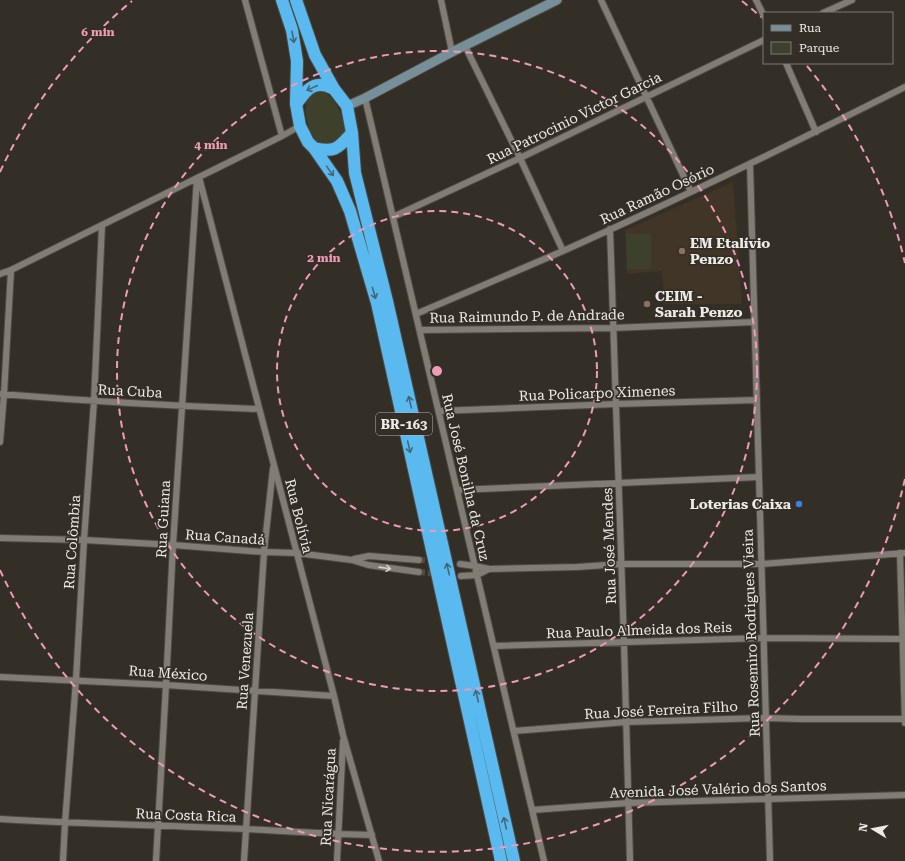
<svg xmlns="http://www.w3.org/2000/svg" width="905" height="861" font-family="'Roboto Serif',serif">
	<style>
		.education { fill: #403526 }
		.green { fill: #3d412b }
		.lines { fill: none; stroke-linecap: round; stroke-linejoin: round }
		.street-tunnel { stroke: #4f4b44; stroke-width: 6; stroke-dasharray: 6 3; stroke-linecap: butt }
		.street-casing { stroke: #4e4a44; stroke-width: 8 }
		.secondary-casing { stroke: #4e4a44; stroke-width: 11 }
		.highway-casing { stroke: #4e4a44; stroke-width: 14 }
		.street { stroke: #827d74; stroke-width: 6 }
		.secondary { stroke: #768f99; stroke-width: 9 }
		.highway { stroke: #5abaf0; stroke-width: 12 }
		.oneway { stroke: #436777 }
		.oneway2 { stroke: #d3d0ca }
		.ring { fill: none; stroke: #f09ab7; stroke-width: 2; stroke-dasharray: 7 5 }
		.education-dot { fill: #8d6e63; stroke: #332f27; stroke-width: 1.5 }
		.shop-dot { fill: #3f7fe0; stroke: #332f27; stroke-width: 1.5 }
		.labels { text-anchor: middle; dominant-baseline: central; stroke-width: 3.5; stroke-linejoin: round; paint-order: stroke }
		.shield { fill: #332f27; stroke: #b6b3ad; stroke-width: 1 }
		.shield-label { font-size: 13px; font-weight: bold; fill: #eeebe7 }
		.street-label { font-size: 14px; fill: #eeebe7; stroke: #332f27 }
		.poi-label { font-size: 14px; font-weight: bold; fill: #eeebe7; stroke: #332f27; text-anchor: start }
		.centre { fill: #f09ab7; stroke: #332f27; stroke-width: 2 }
		.ring-label { font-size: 12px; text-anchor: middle; font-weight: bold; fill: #f09ab7; stroke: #332f27; stroke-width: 3.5; stroke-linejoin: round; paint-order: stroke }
	</style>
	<rect width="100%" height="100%" fill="#332f27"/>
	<path class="education" d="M733,182L742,304H665L662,271L627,274L625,230Z"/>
	<path class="green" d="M318,92C319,92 323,92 324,92C336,97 347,122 344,133C343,137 340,141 338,145C333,145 327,146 323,145C309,142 302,109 308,98C310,94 314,93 318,92Z
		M626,234H651V269H627Z"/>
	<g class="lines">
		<path class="street-tunnel" d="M419,560L435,561
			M419,572L439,574"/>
		<g class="street-casing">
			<path id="street" d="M245,0L282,136
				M441,0L452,52
				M601,0L691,192
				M756,0L764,16
				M823,13L852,0
				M465,46L520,158L563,251
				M786,63L816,132
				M365,98L544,861
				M750,164L770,861
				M199,177L334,696L343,735L379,861
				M393,217L520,158L764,40
				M610,229L624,642L630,861
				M0,274L11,270L282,136L300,126
				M416,314C465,293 515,272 563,251C679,199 792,144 905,87
				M420,330L613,328L754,322
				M0,394C86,401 172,406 259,409
				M439,411L616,404L757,400
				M0,442L4,394L11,270
				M457,490L759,477
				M0,538L84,540L173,545L264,552L297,553L352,560L368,565L419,572
				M900,553L905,723
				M354,559L369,556L419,560
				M460,564L475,566L489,569L577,567L621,564H762L905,553
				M461,576L477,575L489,569
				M494,646L764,638L905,639
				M0,677L166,685L334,696
				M514,731L626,722L766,718L801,719H905
				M532,810L628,803L905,795
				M0,819C82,824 163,825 245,829C287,831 329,834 372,835
				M63,861L65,823L76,680L84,540L94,401L102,225
				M156,861L166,685L173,545L197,178
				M244,861L264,552L273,468
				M337,861L343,741"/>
		</g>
		<g class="secondary-casing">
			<path id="secondary" d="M347,106L365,98L452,52L557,0"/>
		</g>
		<g class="highway-casing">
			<path id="highway" d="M282,0L292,30L297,61L296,104L300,126L308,142L314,148L337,181L350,211L377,303L501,861
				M296,0L315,55L334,89L347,106L352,133L355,173L387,301L514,861
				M296,104C303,96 309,84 321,85C325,85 330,87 334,89
				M314,148C336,153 338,148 352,133"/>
		</g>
		<use href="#street" class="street"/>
		<use href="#secondary" class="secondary"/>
		<use href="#highway" class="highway"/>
	</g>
	<defs><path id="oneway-shaft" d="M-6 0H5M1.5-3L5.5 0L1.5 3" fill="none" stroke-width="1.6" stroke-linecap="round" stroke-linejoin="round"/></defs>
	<g class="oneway">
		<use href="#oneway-shaft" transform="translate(293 37) rotate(80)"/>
		<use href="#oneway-shaft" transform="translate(312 88) rotate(155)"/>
		<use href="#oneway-shaft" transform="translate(330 171) rotate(55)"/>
		<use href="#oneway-shaft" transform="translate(374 293) rotate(74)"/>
		<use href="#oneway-shaft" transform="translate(410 402) rotate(-103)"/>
		<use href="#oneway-shaft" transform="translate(409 447) rotate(77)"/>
		<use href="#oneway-shaft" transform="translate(448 569) rotate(-103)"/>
		<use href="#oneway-shaft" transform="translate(477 696) rotate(-103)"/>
		<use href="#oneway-shaft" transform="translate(505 823) rotate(-103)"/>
	</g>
	<use class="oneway2" href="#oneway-shaft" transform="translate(385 568) rotate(8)"/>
	<g class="ring">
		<circle cx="437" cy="371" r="160"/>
		<circle cx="437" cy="371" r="320"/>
		<path d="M905 479A480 480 0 0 1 0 570M0 172A480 480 0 0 1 132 1M742 1A480 480 0 0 1 761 17M807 66A480 480 0 0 1 905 263"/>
	</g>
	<g class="education-dot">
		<circle cx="682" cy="251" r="4"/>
		<circle cx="647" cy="304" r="4"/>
	</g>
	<circle class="shop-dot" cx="799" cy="504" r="4"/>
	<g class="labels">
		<rect class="shield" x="376" y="413" width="56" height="22" rx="3"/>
		<g class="shield-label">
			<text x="404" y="424">BR-163</text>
		</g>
		<g class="street-label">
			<text transform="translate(574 118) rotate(-26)">Rua Patrocinio Victor Garcia</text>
			<text transform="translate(657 194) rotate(-25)">Rua Ramão Osório</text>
			<text transform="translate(527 316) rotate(-1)">Rua Raimundo P. de Andrade</text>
			<text transform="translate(130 391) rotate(3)">Rua Cuba</text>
			<text transform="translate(597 393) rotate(-2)">Rua Policarpo Ximenes</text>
			<text transform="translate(466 477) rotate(77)">Rua José Bonilha da Cruz</text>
			<text transform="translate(299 516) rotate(76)">Rua Bolívia</text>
			<text transform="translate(163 519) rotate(-87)">Rua Guiana</text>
			<text transform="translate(225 537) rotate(4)">Rua Canadá</text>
			<text transform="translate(72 542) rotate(-86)">Rua Colômbia</text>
			<text transform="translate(609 546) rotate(-92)">Rua José Mendes</text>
			<text transform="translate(639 630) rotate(-2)">Rua Paulo Almeida dos Reis</text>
			<text transform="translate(751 633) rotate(-92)">Rua Rosemiro Rodrigues Vieira</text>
			<text transform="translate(245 661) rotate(-86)">Rua Venezuela</text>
			<text transform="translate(168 673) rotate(4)">Rua México</text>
			<text transform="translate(661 710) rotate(-3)">Rua José Ferreira Filho</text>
			<text transform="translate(718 789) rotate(-2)">Avenida José Valério dos Santos</text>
			<text transform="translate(328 797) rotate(-87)">Rua Nicarágua</text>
			<text transform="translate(186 815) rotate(2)">Rua Costa Rica</text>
		</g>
		<g class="poi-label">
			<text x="690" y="243">EM Etalívio<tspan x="690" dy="16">Penzo</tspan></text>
			<text x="655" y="296">CEIM -<tspan x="655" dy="16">Sarah Penzo</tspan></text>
			<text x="791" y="504" text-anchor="end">Loterias Caixa</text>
		</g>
	</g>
	<circle cx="437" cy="371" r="6" class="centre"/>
	<g class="ring-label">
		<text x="98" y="36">6 min</text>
		<text x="211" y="149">4 min</text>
		<text x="324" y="262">2 min</text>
	</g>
	<rect x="763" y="12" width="130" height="52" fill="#332f27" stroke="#7e7a74"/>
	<rect x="771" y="25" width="20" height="6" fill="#768f99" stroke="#7e7a74"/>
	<text x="799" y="32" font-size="12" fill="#eeebe7">Rua</text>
	<rect x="771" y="42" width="20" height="12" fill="#3d412b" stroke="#7e7a74"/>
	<text x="799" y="52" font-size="12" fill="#eeebe7">Parque</text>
	<g transform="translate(873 829) rotate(280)" stroke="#332f27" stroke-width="3" paint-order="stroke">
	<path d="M0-3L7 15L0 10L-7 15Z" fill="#eeebe7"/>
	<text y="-6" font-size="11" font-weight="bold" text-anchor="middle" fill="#eeebe7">N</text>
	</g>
</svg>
